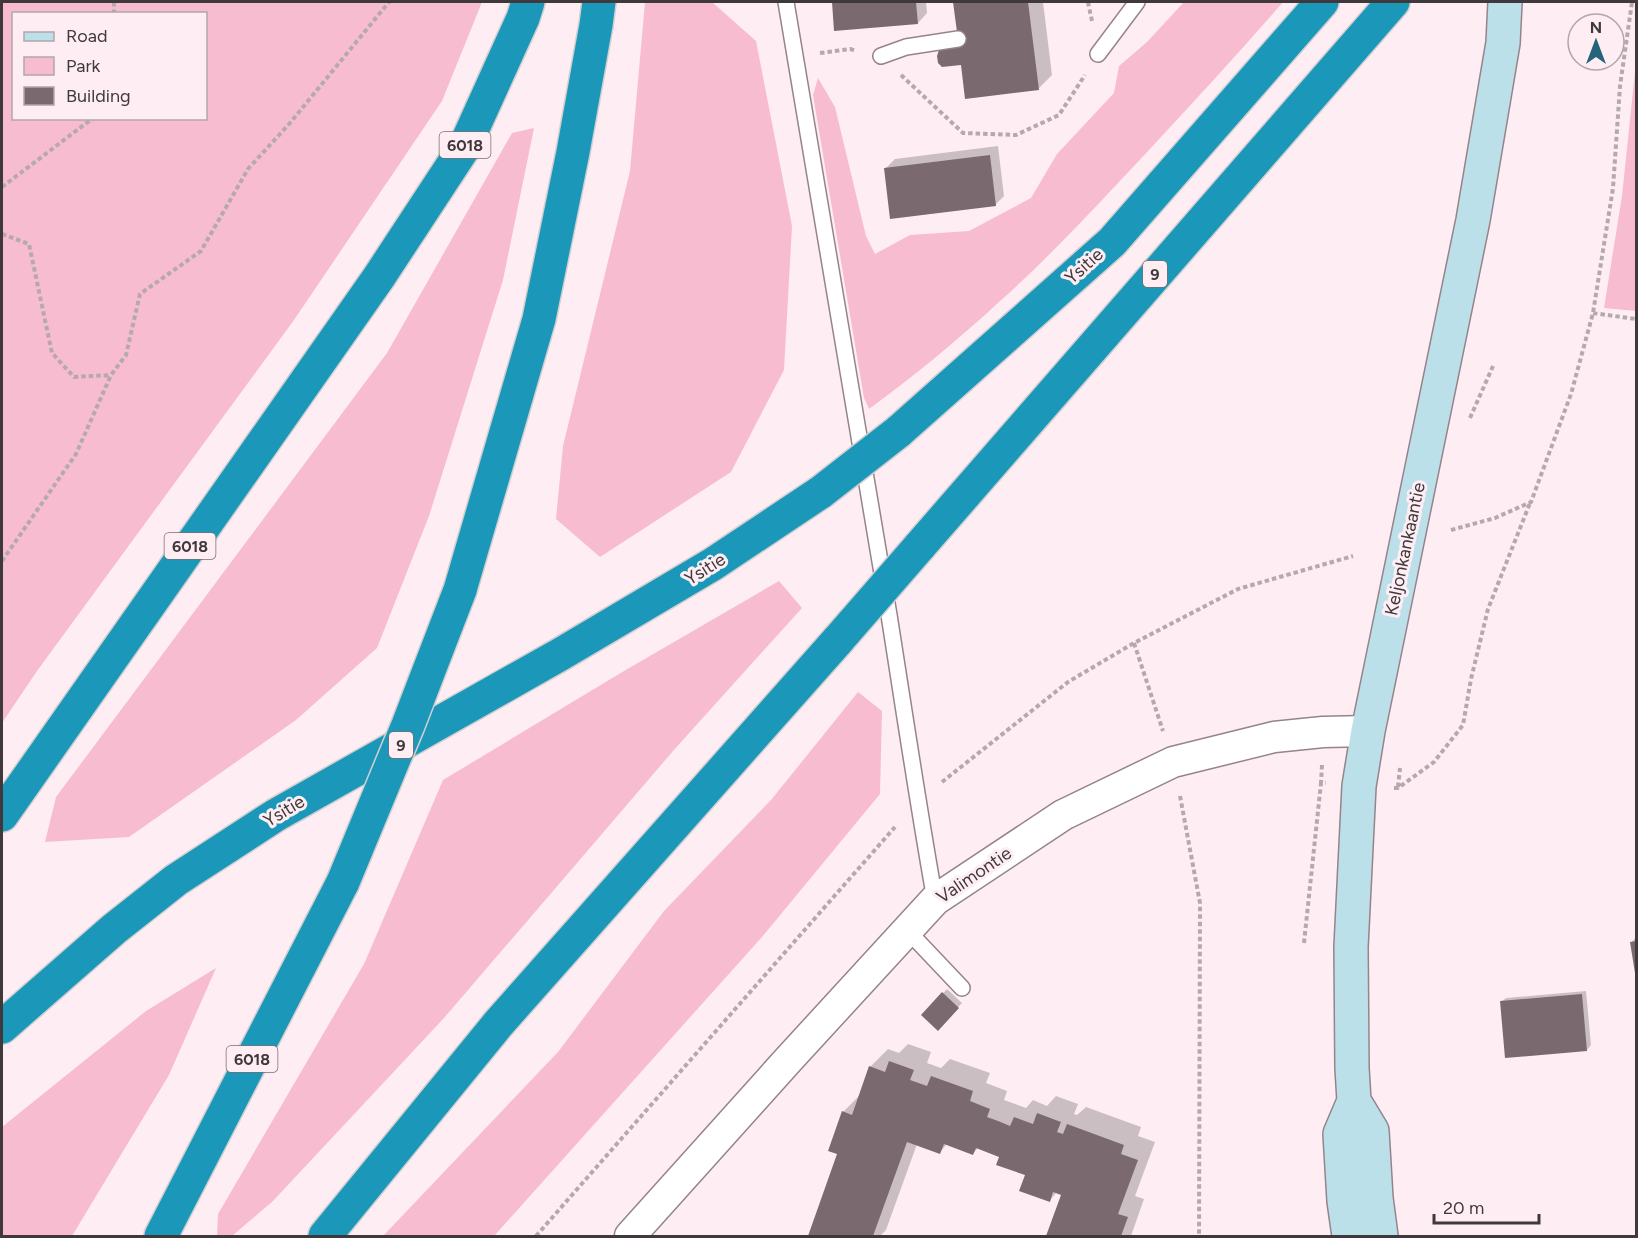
<svg xmlns="http://www.w3.org/2000/svg" width="1638" height="1238" font-family="Figtree,sans-serif">
	<style>
		.green { fill: #f7bcd0; fill-rule: evenodd }
		.shadow { fill: #0003 }
		.building { fill: #7a696f }
		.lines { fill: none; stroke-linecap: round; stroke-linejoin: round }
		.service-casing { stroke: #958489; stroke-width: 18 }
		.minor-casing { stroke: #958489; stroke-width: 33 }
		.secondary-casing { stroke: #958489; stroke-width: 36 }
		.motorway-casing { stroke: #d1cfd0; stroke-width: 36 }
		.path { stroke: #b6a9ad; stroke-width: 4; stroke-dasharray: 4.5 3; stroke-linecap: butt }
		.service { stroke: #fff; stroke-width: 15 }
		.minor { stroke: #fff; stroke-width: 30 }
		.secondary { stroke: #bbe0ea; stroke-width: 33 }
		.motorway { stroke: #1b98b9; stroke-width: 33 }
		.motorway-bridge-casing { stroke: #d1cfd0; stroke-width: 36; stroke-linecap: butt }
		.motorway-bridge { stroke: #1b98b9; stroke-width: 33 }
		.labels { text-anchor: middle; dominant-baseline: central; stroke-width: 6; stroke-linejoin: round; paint-order: stroke }
		.shield { fill: #feeef3; stroke: #796f72; stroke-width: 1.5 }
		.shield-label { font-size: 16px; font-weight: bold; fill: #40393b }
		.street-label { font-size: 18px; fill: #40393b; stroke: #feeef3 }
	</style>
	<rect width="100%" height="100%" fill="#feeef3"/>
	<path class="green" d="M2,2H482L442,101L294,320L37,671L2,723ZM14,14H206V118H14Z
		M645,2H712L756,41L792,226L784,370L731,472L600,557L556,519L563,446L630,171Z
		M1184,2H1283C1240,52 1194,101 1149,150C1100,202 1052,255 999,302C958,340 914,376 869,409L864,398L813,95L818,78L835,107L866,236L875,254L910,235L969,231L1031,198L1057,154L1114,93L1119,66L1147,42Z
		M1636,62V311L1604,308L1622,196Z
		M534,128L503,280L429,516L377,648L296,720L129,837L45,842L56,797L387,353L512,133Z
		M779,581L802,608L673,751L444,1018L273,1201L232,1236H217L218,1214L364,964L443,780L624,671Z
		M858,692L882,711L880,794L762,937L494,1236H383L558,1052L664,911L771,800Z
		M216,968L169,1075L72,1236H2V1127L146,1011Z"/>
	<path class="shadow" d="M833,2H926L927,13L918,23L835,29Z
		M955,2H1043L1052,75L1038,89L962,63L940,51L954,37H959Z
		M998,146L1004,196L995,205L886,168L895,159Z
		M1636,937V971L1631,943Z
		M947,989L962,1003L938,1029L923,1015Z
		M1586,991L1591,1045L1587,1050L1501,1002L1506,998Z
		M908,1044L931,1052L927,1063L941,1068L950,1059L990,1073L986,1083L1007,1091L1004,1100L1026,1108L1033,1100L1047,1106L1056,1096L1078,1104L1074,1114L1077,1115L1086,1107L1141,1127L1138,1136L1155,1142L1135,1196L1144,1199L1131,1236L1048,1235L1063,1194L1057,1192L1050,1200L1026,1174L1001,1156L978,1148L973,1153L947,1144L940,1152L917,1144L886,1230L880,1236H810L839,1153L843,1112L860,1095L870,1067L888,1049L899,1053Z"/>
	<path class="building" d="M832,2H916L918,24L834,31Z
		M953,2H1028L1039,90L965,99L961,65L942,67L938,63L937,56L939,50L959,47Z
		M990,155L996,206L890,219L884,168Z
		M1636,941V973H1635L1630,942Z
		M942,992L959,1008L938,1031L921,1015Z
		M1582,994L1587,1051L1505,1058L1500,1001Z
		M889,1061L914,1070L910,1080L927,1086L931,1076L973,1091L970,1101L990,1109L987,1117L998,1121L1010,1126L1014,1117L1033,1124L1037,1113L1061,1122L1057,1132L1063,1134L1067,1124L1124,1145L1121,1154L1138,1160L1118,1214L1128,1217L1121,1236H1046L1061,1195L1053,1192L1050,1202L1019,1191L1025,1175L996,1165L999,1157L976,1148L973,1155L944,1144L940,1154L907,1142L873,1236H808L837,1154L828,1151L842,1111L852,1115L869,1066L885,1072Z"/>
	<g class="lines">
		<g class="service-casing">
			<path id="service" d="M786,2C821,206 856,410 889,615C904,710 918,805 935,900
				M1098,54L1137,2
				M881,56L906,47L958,39
				M907,930L962,988"/>
		</g>
		<g class="minor-casing">
			<path id="minor" d="M630,1236L789,1059L935,900L1063,815L1173,762L1274,737L1323,732L1368,731"/>
		</g>
		<g class="secondary-casing">
			<path id="secondary" d="M1354,1101L1372,1131L1376,1198L1381,1236
				M1349,1236L1344,1201L1340,1134L1354,1101L1352,1068L1351,947L1359,786L1368,731L1473,220L1503,43L1505,2"/>
		</g>
		<g class="motorway-casing">
			<path id="motorway" d="M898,432L1112,242L1322,2
				M919,547L1393,2
				M460,590L539,319L573,152L596,25L599,2
				M2,815L379,277L465,146L523,18L528,2
				M2,1027L114,929L176,880L276,815L561,654L713,564L821,492
				M161,1236L343,882
				M325,1236L498,1024L839,639"/>
		</g>
		<path class="path" d="M1088,2L1092,21
			M114,14V2
			M820,53L850,49L857,51
			M901,75L963,133L1016,135L1059,115L1085,75
			M2,187L93,118
			M2,234L29,244L52,353L74,377L111,375
			M1593,313L1636,319
			M1470,418L1493,366
			M1451,530L1495,518L1531,502L1571,394L1593,313L1613,188L1620,86L1632,2
			M2,561L76,454L111,375L126,355L140,294L201,251L248,169L290,123L389,2
			M1134,643L1163,731
			M1322,765L1321,783H1326
			M942,782L1068,682L1134,643L1238,589L1353,556
			M1398,787L1400,768
			M1394,788H1398L1434,762L1463,725L1471,679L1488,609L1530,503
			M1180,796L1200,903L1199,1236
			M1304,943L1321,783
			M536,1236L895,827"/>
		<use href="#service" class="service"/>
		<use href="#minor" class="minor"/>
		<use href="#secondary" class="secondary"/>
		<use href="#motorway" class="motorway"/>
		<g class="motorway-bridge-casing">
			<path id="motorway-bridge" d="M821,492L898,432
				M839,639L919,547
				M343,882L408,725L460,590"/>
		</g>
		<use href="#motorway-bridge" class="motorway-bridge"/>
	</g>
	<g class="labels">
		<g class="shield">
			<rect x="439.5" y="132" width="51" height="26" rx="4.5"/>
			<rect x="1143" y="261" width="24" height="26" rx="4.5"/>
			<rect x="164.5" y="533" width="51" height="26" rx="4.5"/>
			<rect x="389" y="732" width="24" height="26" rx="4.5"/>
			<rect x="226.5" y="1046" width="51" height="26" rx="4.5"/>
		</g>
		<g class="shield-label">
			<text x="465" y="145">6018</text>
			<text x="1155" y="274">9</text>
			<text x="190" y="546">6018</text>
			<text x="401" y="745">9</text>
			<text x="252" y="1059">6018</text>
		</g>
		<g class="street-label">
			<text transform="translate(1084 266) rotate(-42)">Ysitie</text>
			<text transform="translate(1405 549) rotate(-78)">Keljonkankaantie</text>
			<text transform="translate(705 569) rotate(-32)">Ysitie</text>
			<text transform="translate(284 811) rotate(-31)">Ysitie</text>
			<text transform="translate(974 875) rotate(-34)">Valimontie</text>
		</g>
	</g>
	<rect width="1638" height="1238" fill="none" stroke="#40393b" stroke-width="6"/>
	<rect x="12" y="12" width="195" height="108" fill="#feeef3" stroke="#b2a6a9" stroke-width="1.5"/>
	<rect x="24" y="32" width="30" height="9" fill="#bbe0ea" stroke="#b2a6a9" stroke-width="1.5"/>
	<text x="66" y="42" font-size="18" fill="#40393b">Road</text>
	<rect x="24" y="57" width="30" height="18" fill="#f7bcd0" stroke="#b2a6a9" stroke-width="1.5"/>
	<text x="66" y="72" font-size="18" fill="#40393b">Park</text>
	<rect x="24" y="87" width="30" height="18" fill="#7a696f" stroke="#b2a6a9" stroke-width="1.5"/>
	<text x="66" y="102" font-size="18" fill="#40393b">Building</text>
	<g transform="translate(1596 42)"><circle r="28" fill="#feeef3" stroke="#b2a6a9" stroke-width="1.5"/>
	<path d="M0-4.5L10 22L0 15L-10 22Z" fill="#246579"/>
	<text y="-9" font-size="16" font-weight="bold" text-anchor="middle" fill="#40393b">N</text>
	</g>
	<path d="M1434 1214v9h105v-9" fill="none" stroke="#40393b" stroke-width="3"/>
	<text x="1443" y="1214" font-size="18" fill="#40393b" stroke="#feeef3" stroke-width="4.5" paint-order="stroke">20 m</text>
</svg>
